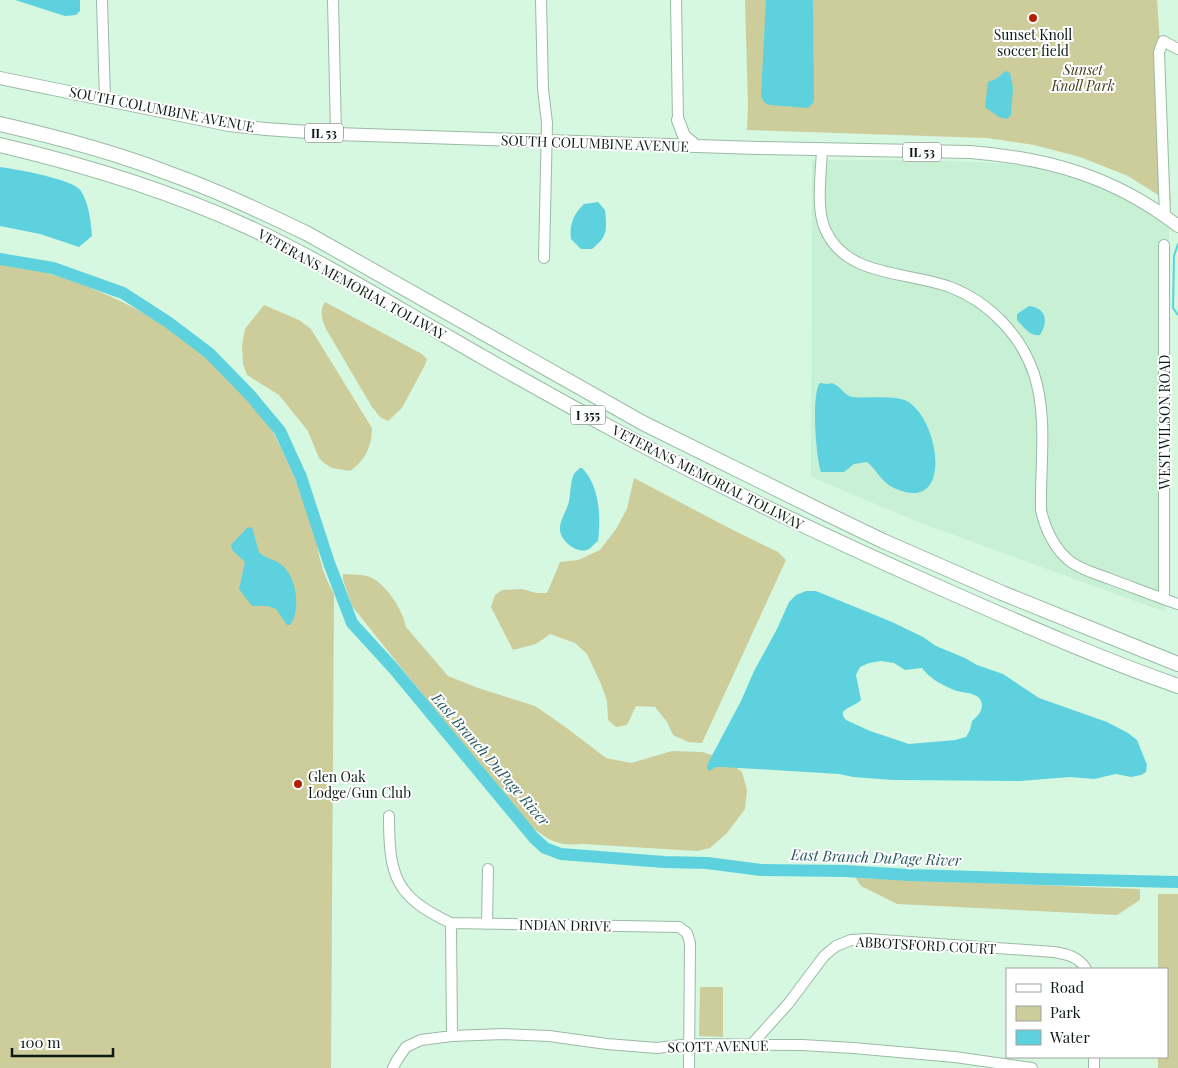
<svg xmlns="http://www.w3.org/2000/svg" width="1178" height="1068" font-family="'Playfair Display',serif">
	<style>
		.built { fill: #c7f0d4 }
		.green { fill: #cdcc9b }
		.water { fill: #5dd2de; fill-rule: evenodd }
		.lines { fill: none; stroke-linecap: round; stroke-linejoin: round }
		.stream { stroke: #5dd2de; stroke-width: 2 }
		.river { stroke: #5dd2de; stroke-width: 12 }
		.minor-casing { stroke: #9abaa5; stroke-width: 12 }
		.major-casing { stroke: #9abaa5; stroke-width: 14 }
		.highway-casing { stroke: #9abaa5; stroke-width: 16 }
		.minor { stroke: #fff; stroke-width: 10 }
		.major { stroke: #fff; stroke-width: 12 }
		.highway { stroke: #fff; stroke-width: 14 }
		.poi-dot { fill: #af2200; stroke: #fff; stroke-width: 2 }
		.labels { text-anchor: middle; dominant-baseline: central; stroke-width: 4; stroke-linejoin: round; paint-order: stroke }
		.shield { fill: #fff; stroke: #565e59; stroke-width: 1 }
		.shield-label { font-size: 12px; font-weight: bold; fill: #0d1912 }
		.poi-label { font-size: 14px; fill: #0d1912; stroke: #fff }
		.park-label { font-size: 14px; font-style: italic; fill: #43411d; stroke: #fff }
		.street-label { font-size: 14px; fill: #0d1912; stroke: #fff }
		.water-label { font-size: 15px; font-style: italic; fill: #27595f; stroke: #fff }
	</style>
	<rect width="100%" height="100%" fill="#d6f8e1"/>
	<path class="built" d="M812,160H917L979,162L1052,168L1126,198L1169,223L1165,612L921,523L811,477Z"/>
	<path class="green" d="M745,0H1157L1171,203L1128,176L1080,157L1034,145L987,138L747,130L748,105Z
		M0,262C65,273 134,302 187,341C206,356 223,374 239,391C254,407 269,421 278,442C292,470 304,499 314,530C317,539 317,549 320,559C323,572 328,583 334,594L331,1068H0Z
		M325,302L422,354L427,359L425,365L402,408L388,421L380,417L372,407L326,329C322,320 319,311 325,302Z
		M264,305L299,320L311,329L372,428C372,446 365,461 350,471L332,468L324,463L319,458L308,431L279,395L247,375L243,364L242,345L245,329Z
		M634,478L729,528L778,552L786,560L702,743L688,742L673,735L667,722L655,707L636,706L627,725L616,727L608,720L607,701L601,684L587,654L575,643L550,634L536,644L513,650L491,607L495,595L502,590L522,589L536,593H547L560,562L578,560L600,550L616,529L627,509Z
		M343,574C351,575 363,574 370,577C386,584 403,610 406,627L448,676L478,688L535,706L564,726L606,758L631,763L672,751L702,752L725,759L742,772L747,790L745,809L727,833L710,848L697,851L583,844C573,845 559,845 549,839C529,828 513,806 498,789L352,606L343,580Z
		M856,878L1140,889V900L1117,915L897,904L861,886Z
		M1158,894H1178V1068H1158V1057H1167V969H1158Z
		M700,987H723V1037L699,1036Z"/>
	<path class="water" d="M15,0H80V11L76,15L65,16Z
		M766,0H813L814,99L813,103L808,108L769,105L764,102L761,96Z
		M1005,71L1010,73L1013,88L1011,115L1007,119L999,117L985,107L988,82L996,79Z
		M0,167C15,169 74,179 81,191C89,204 91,222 92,236L79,247L40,234L0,226Z
		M598,202L605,210C607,230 608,236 592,249H581L571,239C569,225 574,213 584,204Z
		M1029,306C1046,308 1049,321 1040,335C1030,337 1024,327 1017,320V314Z
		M820,383L828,384L832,383C841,386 844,396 853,397C868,399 898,394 910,403C941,426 952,515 894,488C881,482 877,470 867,462L854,464L844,472H821C816,458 811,394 820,383Z
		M580,468H582C600,486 601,518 598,541C595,543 592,547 589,549C578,555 562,542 560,531C559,520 567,511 569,501C571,492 570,482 574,474C575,472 578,470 580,468Z
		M252,527L259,552C265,559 276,559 283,566C297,579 301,610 290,625H287L276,609L268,606H252L239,589L245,562L233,551L231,545L247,528Z
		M806,591H816L892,622L923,637L936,646L965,658L977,665L1003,674L1039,698L1107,722L1128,733L1137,740L1147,765L1146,772L1141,775L1131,777L1116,774L1094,779L1070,777L1020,781L893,780L853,777L839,774L723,767H716L709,771L707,768L708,763L741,701L754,671L777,629L789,602L796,595ZM881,661L894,663L905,670L922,668C929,678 942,685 954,690C962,693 973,692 979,698C986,706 979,716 972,721L970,730L966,737L955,740L909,744L870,731L846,720L843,716V712C848,706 855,706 861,700L856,675L860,667L869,663Z"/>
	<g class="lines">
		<path class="stream" d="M1178,244L1174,256L1173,308L1178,315"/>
		<path class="river" d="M0,259L53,268L123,293L168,322L209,353L250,395L280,431L301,477L329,563L352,623L394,669L534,838L545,848L561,854L664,862L707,863L761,870L845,871L909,875L1039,879L1178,882"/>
		<g class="minor-casing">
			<path id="minor" d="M102,0L105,99
				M333,0L336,134
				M541,0L543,89L547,123L544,258
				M676,0L678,120
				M822,150C821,173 816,209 825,229C846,278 908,271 950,287C989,302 1021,335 1034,374C1048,417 1040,465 1041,510C1045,529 1055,550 1071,562C1082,570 1097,574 1110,579C1132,587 1155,596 1178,604
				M1165,216L1159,52L1163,41L1178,49
				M1164,245V599
				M389,816C389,876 395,897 451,923L679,927L687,933L690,943L689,1068
				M451,923L452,1036
				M487,924L488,869
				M751,1045L788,1004L824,956L836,946L851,940L867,939L1054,952C1067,954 1079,957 1086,969
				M1094,1057V1068
				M393,1068L397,1060L406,1047L421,1040L452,1036L503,1034L549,1036L607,1044L657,1048L690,1044L802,1045L853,1048L955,1057L1032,1068"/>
		</g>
		<g class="major-casing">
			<path id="major" d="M0,78L229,125L266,129L336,134L757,148L970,152C1048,158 1115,177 1178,226
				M678,120L684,136L696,146"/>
		</g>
		<g class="highway-casing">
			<path id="highway" d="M0,124C57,137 114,152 168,173C216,190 262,212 308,234L643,423L821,511L883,541L1002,593L1178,664
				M0,145C85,165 168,190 248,227C317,259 382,299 448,337C508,372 569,406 631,439C732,493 837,542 943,589C1020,623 1098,658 1178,686"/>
		</g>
		<use href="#minor" class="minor"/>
		<use href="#major" class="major"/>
		<use href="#highway" class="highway"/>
	</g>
	<g class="poi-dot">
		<circle cx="1033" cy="18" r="5"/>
		<circle cx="298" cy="784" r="5"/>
	</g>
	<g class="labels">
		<g class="shield">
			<rect x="305" y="123.5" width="38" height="19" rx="4"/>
			<rect x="903" y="142.5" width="38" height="19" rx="4"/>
			<rect x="570.5" y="405.5" width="35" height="19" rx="4"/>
		</g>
		<g class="shield-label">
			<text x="324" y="133">IL 53</text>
			<text x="922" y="152">IL 53</text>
			<text x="588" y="415">I 355</text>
		</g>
		<g class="poi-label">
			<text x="1033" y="34">Sunset Knoll<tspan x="1033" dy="16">soccer field</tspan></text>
			<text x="308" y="776" text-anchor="start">Glen Oak<tspan x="308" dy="16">Lodge/Gun Club</tspan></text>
		</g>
		<g class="park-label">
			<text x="1083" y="69">Sunset<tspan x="1083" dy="16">Knoll Park</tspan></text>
		</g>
		<g class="street-label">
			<text transform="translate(162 109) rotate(11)">SOUTH COLUMBINE AVENUE</text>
			<text transform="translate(595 143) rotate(2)">SOUTH COLUMBINE AVENUE</text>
			<text transform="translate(352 284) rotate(29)">VETERANS MEMORIAL TOLLWAY</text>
			<text transform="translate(1164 422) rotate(-90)">WEST WILSON ROAD</text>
			<text transform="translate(708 477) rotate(27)">VETERANS MEMORIAL TOLLWAY</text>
			<text transform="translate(565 925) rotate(1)">INDIAN DRIVE</text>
			<text transform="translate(926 945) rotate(3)">ABBOTSFORD COURT</text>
			<text transform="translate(718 1046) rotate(-1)">SCOTT AVENUE</text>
		</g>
		<g class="water-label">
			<text transform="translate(491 759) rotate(49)">East Branch DuPage River</text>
			<text transform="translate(876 857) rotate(2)">East Branch DuPage River</text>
		</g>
	</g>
	<rect x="1006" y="968" width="162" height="90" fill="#ffffff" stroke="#9ea3a0"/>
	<rect x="1016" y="984" width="25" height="8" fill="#ffffff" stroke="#9ea3a0"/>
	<text x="1050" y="993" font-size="15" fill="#0d1912">Road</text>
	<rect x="1016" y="1006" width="25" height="15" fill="#cdcc9b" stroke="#9ea3a0"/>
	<text x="1050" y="1018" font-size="15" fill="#0d1912">Park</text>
	<rect x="1016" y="1030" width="25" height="15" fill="#5dd2de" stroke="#9ea3a0"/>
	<text x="1050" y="1043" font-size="15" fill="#0d1912">Water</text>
	<path d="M12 1048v8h101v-8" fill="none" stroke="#0d1912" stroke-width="2.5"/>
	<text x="20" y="1048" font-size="15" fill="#0d1912" stroke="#ffffff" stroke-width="4" paint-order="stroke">100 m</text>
</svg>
